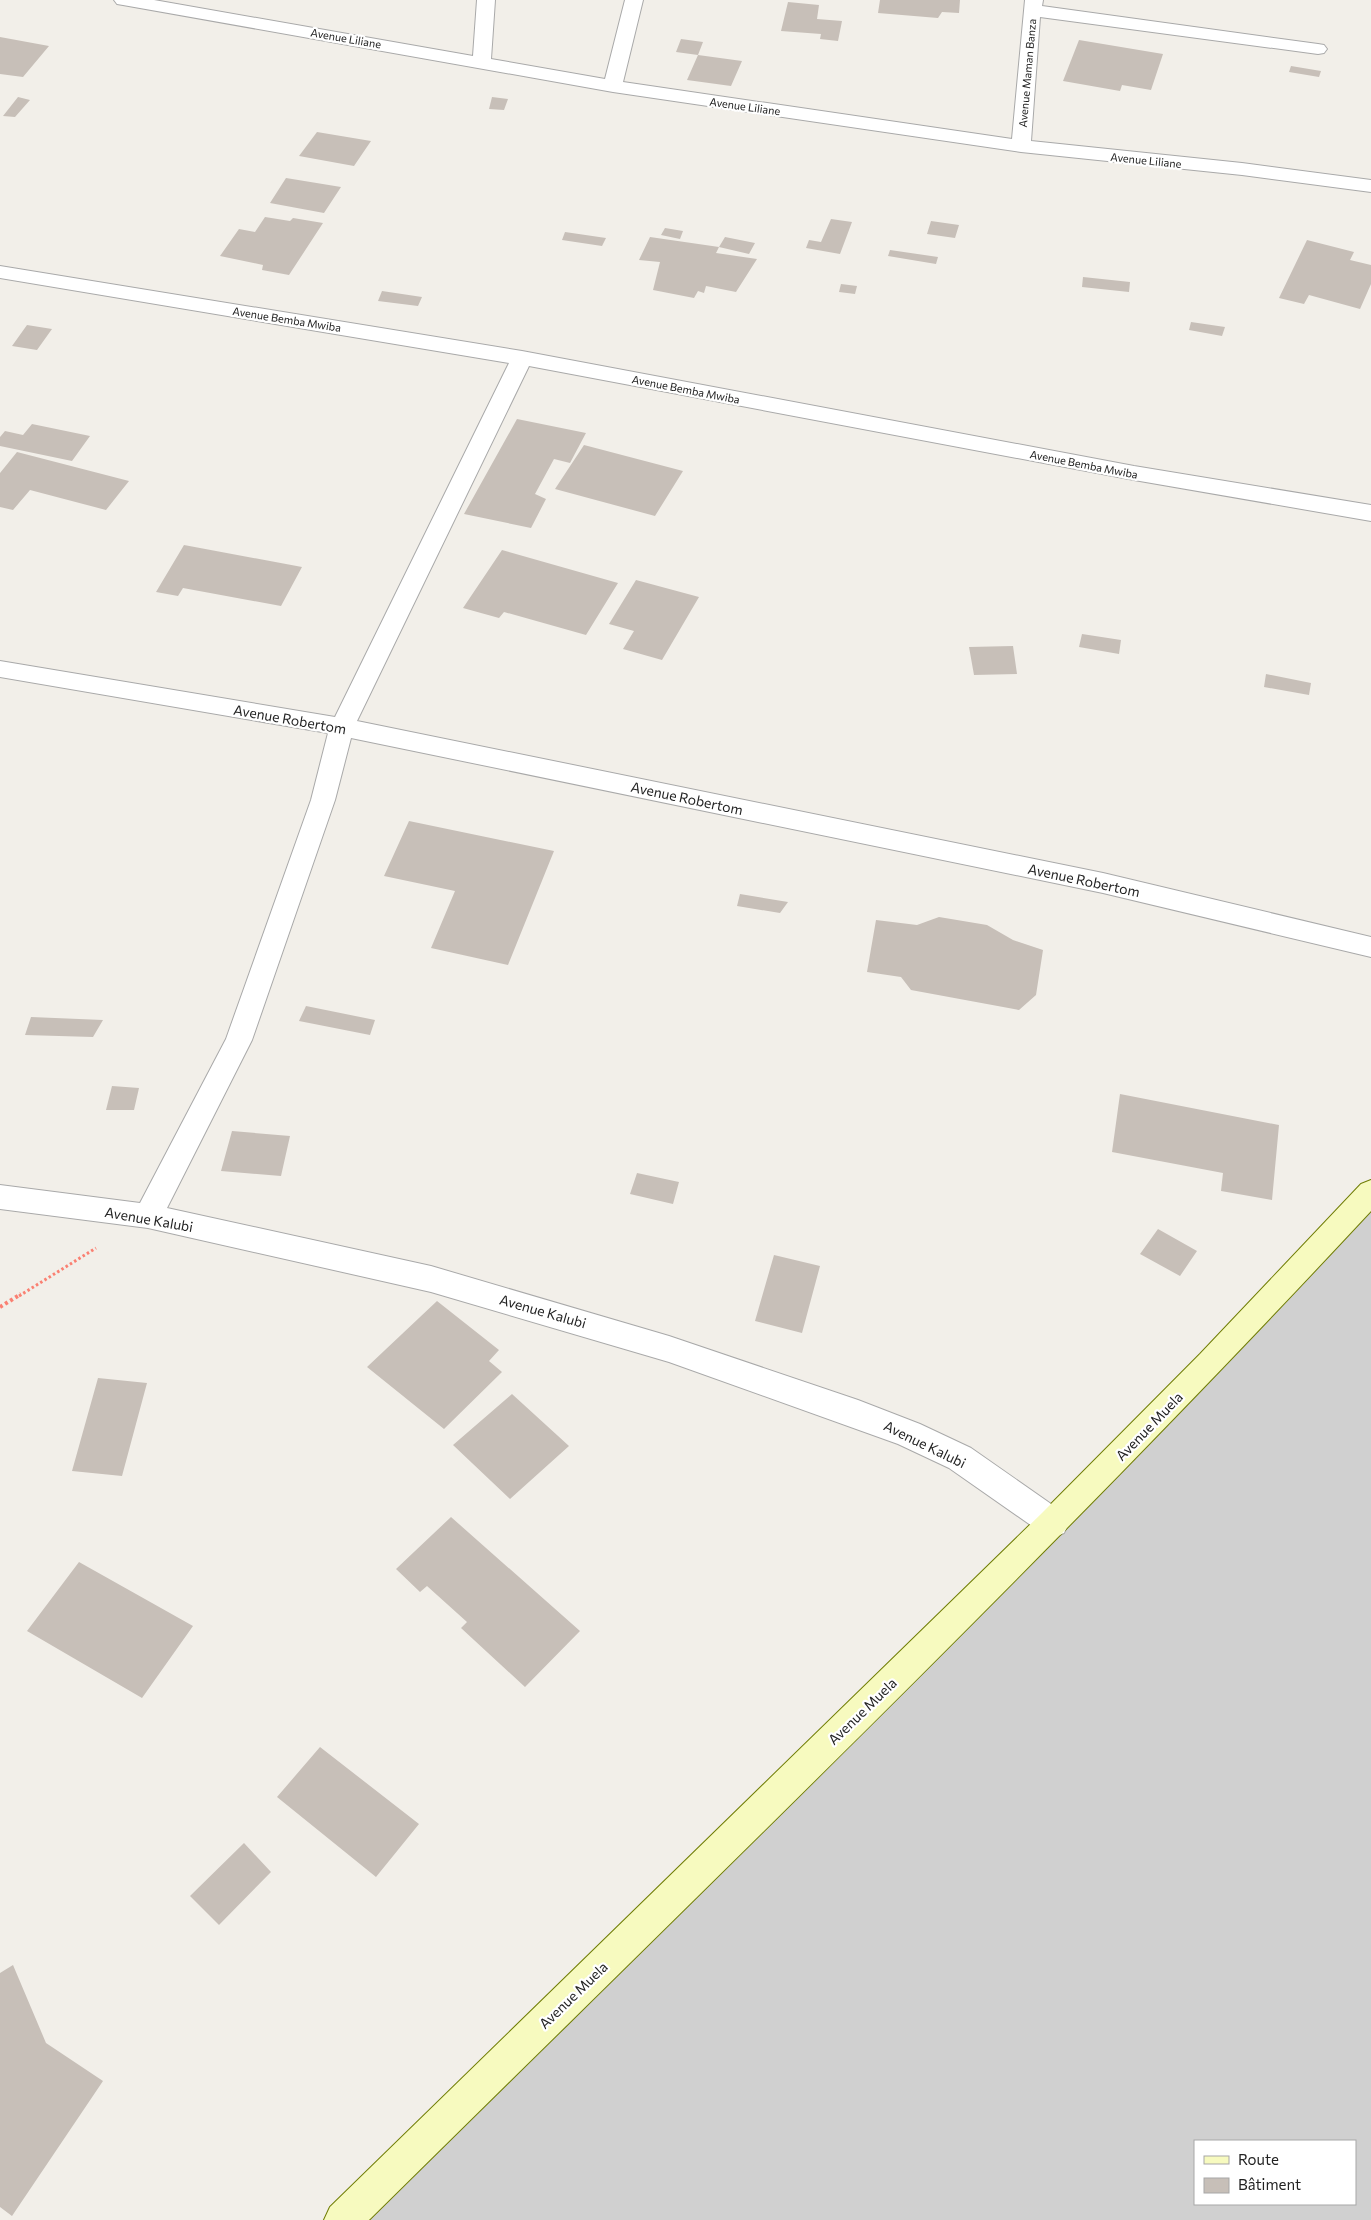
<svg xmlns="http://www.w3.org/2000/svg" width="1371" height="2220" font-family="Commissioner,sans-serif">
	<style>
		.religious { fill: #d0d0d0; fill-rule: evenodd }
		.building { fill: #c7bfb8 }
		.lines { fill: none; stroke-linecap: round; stroke-linejoin: round }
		.street-casing { stroke: #a9a9a9; stroke-width: 2 }
		.secondary-casing { stroke: #707d05; stroke-width: 2 }
		.path-far1 { stroke: #fa8072; stroke-width: 3; stroke-dasharray: 2.5 2.5; stroke-linecap: butt }
		.path { stroke: #fa8072; stroke-width: 4; stroke-dasharray: 3 3; stroke-linecap: butt }
		.street { fill: #fff; fill-rule: evenodd }
		.secondary { fill: #f7fabf; fill-rule: evenodd }
		.labels { text-anchor: middle; dominant-baseline: central; stroke-width: 4.5; stroke-linejoin: round; paint-order: stroke }
		.far-street-label { font-size: 11px; fill: #222; stroke: #fff }
		.street-label { font-size: 14px; fill: #222; stroke: #fff }
	</style>
	<rect width="100%" height="100%" fill="#f2efe9"/>
	<path class="religious" d="M1371,1185V2220H369ZM1195,2141H1355V2204H1195Z"/>
	<path class="building" d="M880,0H960L959,13L942,12L938,18L878,13Z
		M788,2L819,5L817,19L842,21L838,41L820,39L821,34L781,31Z
		M0,37L49,46L23,77L0,74Z
		M681,39L703,42L698,55L676,52Z
		M1079,40L1163,54L1151,90L1122,85L1120,91L1063,81Z
		M698,55L742,61L731,86L687,80Z
		M1291,66L1321,71L1319,77L1289,72Z
		M18,97L30,100L15,117L3,116Z
		M492,97L508,99L504,110L489,109Z
		M317,132L371,141L354,166L299,156Z
		M286,178L341,187L324,213L270,203Z
		M265,217L290,221L293,218L323,223L289,275L262,270L263,265L220,256L239,229L255,232Z
		M831,219L852,222L840,254L806,248L809,240L821,242Z
		M931,221L959,225L955,238L927,234Z
		M665,228L683,231L680,239L661,235Z
		M565,232L606,238L602,246L562,240Z
		M650,237L719,247L725,237L755,243L749,254L719,247L716,253L757,259L736,292L706,286L704,293L698,291L694,298L653,290L660,262L639,260Z
		M1307,240L1354,252L1350,260L1371,265V284L1360,309L1309,295L1304,304L1279,298Z
		M890,250L938,257L936,264L888,256Z
		M1083,277L1130,282L1129,292L1082,287Z
		M841,284L857,286L855,294L839,292Z
		M382,291L422,297L418,306L378,301Z
		M1191,322L1225,327L1222,336L1189,330Z
		M27,325L52,329L37,350L12,346Z
		M517,419L586,433L570,463L554,459L535,494L546,499L531,528L464,514Z
		M32,424L90,436L72,461L0,446V437L5,431L23,435Z
		M584,445L683,471L655,516L555,489Z
		M17,452L129,481L106,510L30,490L13,510L0,507V473Z
		M184,545L302,567L281,606L183,588L178,596L156,592Z
		M502,550L618,583L586,635L504,612L499,618L463,608Z
		M636,580L699,597L662,660L623,649L634,631L609,624Z
		M1082,634L1121,640L1119,654L1079,647Z
		M1013,646L1017,674L974,675L969,647Z
		M1266,674L1311,683L1309,695L1264,687Z
		M409,821L554,851L508,965L431,948L455,891L384,876Z
		M740,894L788,902L780,913L737,906Z
		M939,917L987,925L1013,940L1043,950L1036,995L1019,1010L911,990L901,977L867,972L876,920L917,925Z
		M306,1006L375,1020L370,1035L299,1021Z
		M31,1017L103,1020L93,1037L25,1035Z
		M112,1086L139,1088L134,1110H106Z
		M1120,1094L1279,1125L1272,1200L1221,1191L1223,1173L1112,1152Z
		M232,1131L290,1136L281,1176L221,1171Z
		M637,1173L679,1182L673,1204L630,1194Z
		M1158,1229L1197,1251L1180,1276L1140,1254Z
		M774,1255L820,1266L802,1333L755,1321Z
		M437,1301L499,1350L489,1361L502,1372L444,1429L367,1367Z
		M98,1378L147,1383L122,1476L72,1471Z
		M512,1394L569,1446L510,1499L453,1445Z
		M451,1517L580,1631L525,1687L461,1628L467,1622L427,1586L420,1592L396,1569Z
		M79,1562L193,1626L142,1698L27,1631Z
		M320,1747L419,1824L376,1877L277,1797Z
		M244,1843L271,1872L219,1925L190,1896Z
		M13,1965L46,2043L103,2081L12,2216L0,2207V1973Z"/>
	<g class="lines">
		<g class="street-casing">
			<path id="street" d="M114,0H154L473,56L477,0H495L491,59L605,79L625,0H643L623,82L1012,139L1025,0H1043L1042,6L1318,44L1324,45L1327,49L1324,53L1318,54L1040,17L1031,141L1242,163L1371,180V192L1242,175L1021,152L613,92L123,5L117,4Z
				M0,266L522,351L1134,466L1371,505V521L1134,480L529,366L357,721L1103,873L1371,937V957L1103,893L351,738L335,800L252,1040L167,1208L431,1266L669,1336L858,1400L920,1424L971,1448L1064,1513L1069,1523L1064,1533L1053,1538L1042,1533L949,1468L898,1444L669,1362L431,1292L148,1228L0,1209V1185L140,1203L226,1039L311,800L328,733L0,677V661L335,717L509,363L0,278Z"/>
		</g>
		<g class="secondary-casing">
			<path id="secondary" d="M1371,1180V1211C1048,1558 706,1887 369,2220H324L330,2207L1042,1513L1200,1354L1361,1184Z"/>
		</g>
		<path class="path-far1" d="M19,1296L96,1248"/>
		<path class="path" d="M0,1307L21,1294"/>
		<use href="#street" class="street"/>
		<use href="#secondary" class="secondary"/>
	</g>
	<g class="labels">
		<g class="far-street-label">
			<text transform="translate(346 38) rotate(10)">Avenue Liliane</text>
			<text transform="translate(1027 73) rotate(-85)">Avenue Maman Banza</text>
			<text transform="translate(745 106) rotate(8)">Avenue Liliane</text>
			<text transform="translate(1146 160) rotate(6)">Avenue Liliane</text>
			<text transform="translate(287 319) rotate(9)">Avenue Bemba Mwiba</text>
			<text transform="translate(686 389) rotate(11)">Avenue Bemba Mwiba</text>
			<text transform="translate(1084 464) rotate(11)">Avenue Bemba Mwiba</text>
		</g>
		<g class="street-label">
			<text transform="translate(290 719) rotate(10)">Avenue Robertom</text>
			<text transform="translate(687 798) rotate(12)">Avenue Robertom</text>
			<text transform="translate(1084 880) rotate(12)">Avenue Robertom</text>
			<text transform="translate(149 1219) rotate(10)">Avenue Kalubi</text>
			<text transform="translate(543 1311) rotate(16)">Avenue Kalubi</text>
			<text transform="translate(1149 1426) rotate(-46)">Avenue Muela</text>
			<text transform="translate(925 1444) rotate(26)">Avenue Kalubi</text>
			<text transform="translate(862 1711) rotate(-44)">Avenue Muela</text>
			<text transform="translate(573 1995) rotate(-44)">Avenue Muela</text>
		</g>
	</g>
	<rect x="1194" y="2140" width="162" height="65" fill="#ffffff" stroke="#a7a7a7"/>
	<rect x="1204" y="2156" width="25" height="8" fill="#f7fabf" stroke="#a7a7a7"/>
	<text x="1238" y="2165" font-size="15" fill="#222222">Route</text>
	<rect x="1204" y="2178" width="25" height="15" fill="#c7bfb8" stroke="#a7a7a7"/>
	<text x="1238" y="2190" font-size="15" fill="#222222">Bâtiment</text>
</svg>
